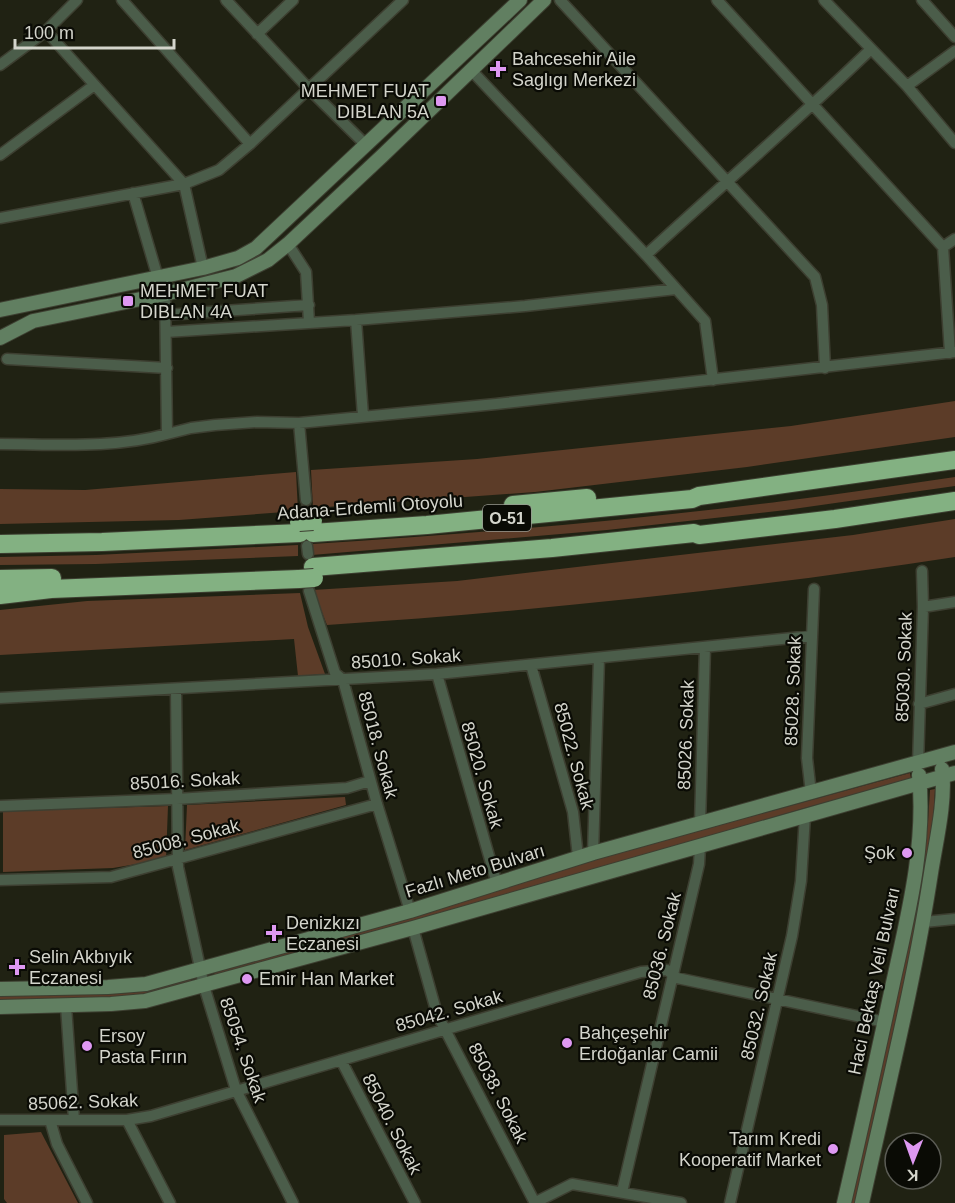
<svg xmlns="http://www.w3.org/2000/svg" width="955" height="1203" font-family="Arial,sans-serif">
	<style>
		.green { fill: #5c3c28 }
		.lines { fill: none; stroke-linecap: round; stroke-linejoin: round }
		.minor-tunnel { stroke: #3b3d2f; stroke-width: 10; stroke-dasharray: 10 5; stroke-linecap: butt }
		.minor-casing { stroke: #3d3f31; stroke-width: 13 }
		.secondary-casing { stroke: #3d3f31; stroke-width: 16 }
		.motorway-casing { stroke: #3d3f31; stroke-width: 20 }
		.minor { stroke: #4b5d4a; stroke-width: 10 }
		.secondary { stroke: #617f61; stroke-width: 14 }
		.motorway { stroke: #83b182; stroke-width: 18 }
		.motorway-bridge-casing { stroke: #3d3f31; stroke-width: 20; stroke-linecap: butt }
		.motorway-bridge { stroke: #83b182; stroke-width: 18 }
		.poi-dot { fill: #de98f2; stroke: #0a0b05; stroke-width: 2 }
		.labels { text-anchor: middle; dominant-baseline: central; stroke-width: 4.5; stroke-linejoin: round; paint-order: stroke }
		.shield { fill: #0a0b05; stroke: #979890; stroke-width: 1.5 }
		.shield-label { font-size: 16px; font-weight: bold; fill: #d4d5cc }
		.poi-label { font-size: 18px; fill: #d4d5cc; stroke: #0a0b05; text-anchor: start }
		.street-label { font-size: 18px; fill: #d4d5cc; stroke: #0a0b05 }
	</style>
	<rect width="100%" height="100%" fill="#202213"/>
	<path class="green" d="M955,401V437L747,467L535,492L313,508L311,470L477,459L791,426Z
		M296,472L298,511L179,520L0,524V489L85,490Z
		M955,477V486L786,510L607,530L312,555V544C469,534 627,521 784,501C841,494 898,485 955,477Z
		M955,519V557C747,589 537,611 327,625L313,590L457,581L853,535Z
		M298,545V556L96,564L0,565V557L96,555Z
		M300,593L308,627L325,674L298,676L294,639L0,655V610L87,601Z
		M910,773L911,779L801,809L607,868L215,976L214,972L603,857Z
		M935,789L933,821L916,930L855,1203H851L911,929L928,822L930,790Z
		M345,797L346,805L185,850L187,805Z
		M168,806L166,859L113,868L3,872V811Z
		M190,979L192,983L131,997L0,1001V996L130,993Z
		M41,1132L78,1203H7L4,1199V1135Z"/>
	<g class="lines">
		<path class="minor-tunnel" d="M306,500L307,527"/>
		<g class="minor-casing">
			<path id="minor" d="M122,0L250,144
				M226,0L309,89L366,145
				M560,0L815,277L822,305L825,368
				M717,0L943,247L955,239
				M824,0L907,86L955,143
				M922,0L955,37
				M46,31L184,184L203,268
				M257,34L293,0
				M0,65L46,31L77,0
				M472,71L646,255L705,321L713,380
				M907,86L955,51
				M0,155L93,86
				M133,193L158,278
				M0,218L184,184L219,170L250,144L403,0
				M288,244L306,272L309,322
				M943,247L950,353
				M646,255C721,186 798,120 871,49
				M165,294L167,434L191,428L215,425L257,422L299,423L496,404L955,352
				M166,315L309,305
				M356,320L363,416
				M166,332L356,320L525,306L676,289
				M7,359L167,368
				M299,423L306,500
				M0,444C55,444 113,449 167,434
				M307,546L308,554
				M309,591L335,673L343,680L377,804L410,911
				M923,607L955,602
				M531,665L573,812L578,857
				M437,674L497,884
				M176,690L178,867L204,986L236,1090L293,1203
				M0,698L437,674L812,636
				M919,704L955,694
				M918,764L923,607L922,571
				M811,793L807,758L814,589
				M0,806L177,799L347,788L370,781
				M700,824L705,647
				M593,853L599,658
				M0,880L111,877L377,804
				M924,922L955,919
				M413,928L437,1014L535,1203
				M66,1006L74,1120
				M341,1060L415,1203
				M0,1120H127L151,1116L641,972L667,970L677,978L885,1022
				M50,1120L57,1144L87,1203
				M127,1120L170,1203
				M622,1192L699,864L700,847
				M534,1203L572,1184L681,1203
				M730,1203L792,936L801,881L805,815"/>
		</g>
		<g class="secondary-casing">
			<path id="secondary" d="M0,310L203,268L238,258L256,248L520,0
				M0,338L33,321L165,294L236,276L268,260L288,244L382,156L544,0
				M0,989L108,987L146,984L410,911L593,853L955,752
				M0,1007L111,1004L145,1001L413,928L955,773
				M844,1203C861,1130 877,1057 893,983C908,915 926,845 919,775
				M862,1203C886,1094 914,984 931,873C936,841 946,801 942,769"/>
		</g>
		<g class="motorway-casing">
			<path id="motorway" d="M513,505L587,498
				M313,533L427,525L692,499L699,496L955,460
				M0,544L102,542L300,533
				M313,567L552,548L694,533L699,535L835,519L955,501
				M0,579L52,578
				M0,595L51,589L299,579"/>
		</g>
		<use href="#minor" class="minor"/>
		<use href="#secondary" class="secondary"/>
		<use href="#motorway" class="motorway"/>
		<g class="motorway-bridge-casing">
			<path id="motorway-bridge" d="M299,522L313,521
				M299,579L314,578"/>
		</g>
		<use href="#motorway-bridge" class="motorway-bridge"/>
	</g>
	<g class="poi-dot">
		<path d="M495 60h6v6h6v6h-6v6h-6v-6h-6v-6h6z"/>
		<rect x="435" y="95" width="12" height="12" rx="3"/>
		<rect x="122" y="295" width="12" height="12" rx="3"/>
		<circle cx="907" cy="853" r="6"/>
		<path d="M271 924h6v6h6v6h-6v6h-6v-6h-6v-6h6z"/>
		<path d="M14 958h6v6h6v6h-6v6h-6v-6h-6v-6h6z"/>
		<circle cx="247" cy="979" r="6"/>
		<circle cx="567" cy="1043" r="6"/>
		<circle cx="87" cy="1046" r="6"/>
		<circle cx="833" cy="1149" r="6"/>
	</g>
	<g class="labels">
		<rect class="shield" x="483" y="505" width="48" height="26" rx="4.5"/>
		<g class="shield-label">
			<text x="507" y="518">O-51</text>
		</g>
		<g class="poi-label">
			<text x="512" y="59">Bahcesehir Aile<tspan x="512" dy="21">Saglıgı Merkezi</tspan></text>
			<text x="429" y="91" text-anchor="end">MEHMET FUAT<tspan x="429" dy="21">DIBLAN 5A</tspan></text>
			<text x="140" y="291">MEHMET FUAT<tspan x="140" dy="21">DIBLAN 4A</tspan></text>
			<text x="895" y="853" text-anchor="end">Şok</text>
			<text x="286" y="923">Denizkızı<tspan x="286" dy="21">Eczanesi</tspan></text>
			<text x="29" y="957">Selin Akbıyık<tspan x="29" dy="21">Eczanesi</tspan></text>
			<text x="259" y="979">Emir Han Market</text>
			<text x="579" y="1033">Bahçeşehir<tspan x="579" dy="21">Erdoğanlar Camii</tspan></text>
			<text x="99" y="1036">Ersoy<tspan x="99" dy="21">Pasta Fırın</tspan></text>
			<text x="821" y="1139" text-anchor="end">Tarım Kredi<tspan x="821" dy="21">Kooperatif Market</tspan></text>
		</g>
		<g class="street-label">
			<text transform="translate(370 507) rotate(-4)">Adana-Erdemli Otoyolu</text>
			<text transform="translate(406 659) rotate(-4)">85010. Sokak</text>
			<text transform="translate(904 667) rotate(-88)">85030. Sokak</text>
			<text transform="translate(793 691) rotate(-88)">85028. Sokak</text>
			<text transform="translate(686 735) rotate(-88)">85026. Sokak</text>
			<text transform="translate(378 745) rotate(75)">85018. Sokak</text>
			<text transform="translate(574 756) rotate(75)">85022. Sokak</text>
			<text transform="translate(482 775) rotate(74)">85020. Sokak</text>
			<text transform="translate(185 781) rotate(-3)">85016. Sokak</text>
			<text transform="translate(186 839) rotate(-15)">85008. Sokak</text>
			<text transform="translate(475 871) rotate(-17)">Fazlı Meto Bulvarı</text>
			<text transform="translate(662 946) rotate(-76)">85036. Sokak</text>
			<text transform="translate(874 981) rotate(-78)">Haci Bektaş Veli Bulvarı</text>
			<text transform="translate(759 1006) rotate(-77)">85032. Sokak</text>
			<text transform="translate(449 1011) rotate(-16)">85042. Sokak</text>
			<text transform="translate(243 1050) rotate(71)">85054. Sokak</text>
			<text transform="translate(498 1093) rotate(63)">85038. Sokak</text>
			<text transform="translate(83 1102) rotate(-2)">85062. Sokak</text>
			<text transform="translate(392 1124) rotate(63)">85040. Sokak</text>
		</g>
	</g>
	<g transform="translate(913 1161) rotate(181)"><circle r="28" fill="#0a0b05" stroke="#5b5c55" stroke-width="1.5"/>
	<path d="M0-4.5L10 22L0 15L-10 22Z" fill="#de98f2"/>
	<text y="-9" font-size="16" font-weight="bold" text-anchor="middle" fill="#d4d5cc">K</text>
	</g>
	<path d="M15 39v9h159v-9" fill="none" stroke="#d4d5cc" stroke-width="3"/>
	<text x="24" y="39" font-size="18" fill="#d4d5cc" stroke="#0a0b05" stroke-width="4.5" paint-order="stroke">100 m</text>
</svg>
